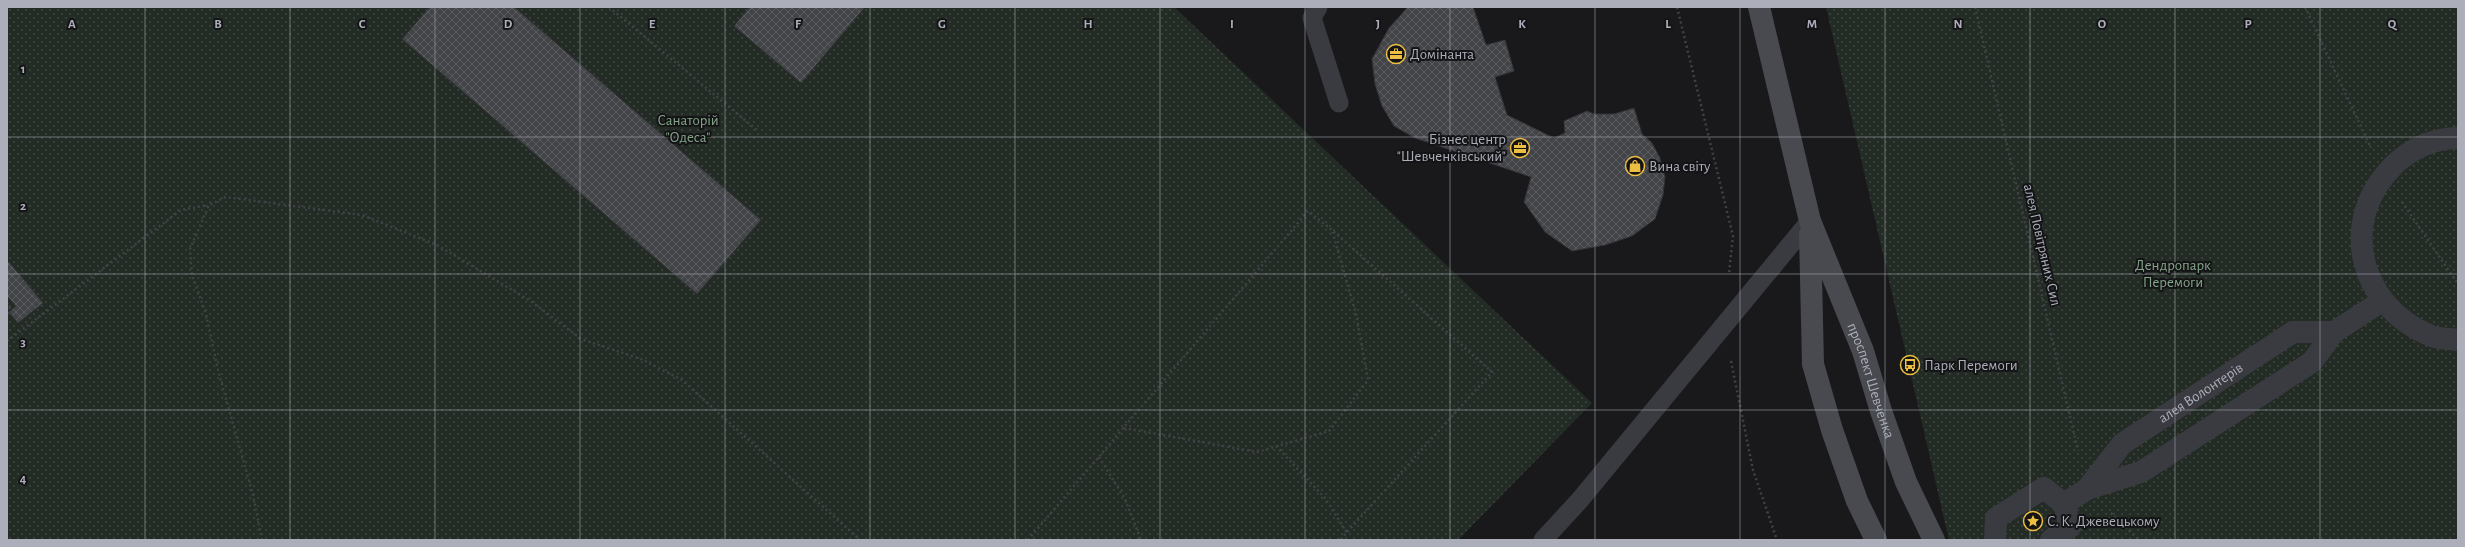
<svg xmlns="http://www.w3.org/2000/svg" width="2465" height="547" font-family="'Alegreya Sans',sans-serif">
	<style>
		.park { fill: url(#park-dots) }
		.building { fill: url(#building-cross-hatch); stroke: #343337 }
		.lines { fill: none; stroke-linecap: round; stroke-linejoin: round }
		.path { stroke: #404247; stroke-width: 2.5; stroke-dasharray: 2 3; stroke-linecap: butt }
		.lane { stroke: #3a3b40; stroke-width: 19 }
		.street { stroke: #3a3b40; stroke-width: 22 }
		.secondary { stroke: #484a50; stroke-width: 22 }
		.grid { fill: none; stroke: #acafba; stroke-width: 1; stroke-opacity: 0.55 }
		.labels { text-anchor: middle; dominant-baseline: central; stroke-width: 4; stroke-linejoin: round; paint-order: stroke }
		.poi-label { font-size: 15px; fill: #acafba; stroke: #141416; text-anchor: start }
		.park-label { font-size: 15px; fill: #84a488; stroke: #141416 }
		.street-label { font-size: 15px; fill: #acafba; stroke: #141416 }
		.grid-label { font-size: 13px; text-anchor: middle; font-weight: bold; fill: #acafba; stroke: #141416; stroke-width: 4; stroke-linejoin: round; paint-order: stroke }
	</style>
	<defs>
		<pattern id="park-dots" width="8" height="8" patternUnits="userSpaceOnUse"><rect width="8" height="8" fill="#232b25"/><path d="M2 2h.1M6 6h.1" fill="none" stroke="#404743" stroke-width="1.8" stroke-linecap="round"/></pattern>
		<pattern id="building-cross-hatch" width="8" height="8" patternUnits="userSpaceOnUse"><rect width="8" height="8" fill="#434448"/><path d="M0 0l8 8M0 8l8-8" fill="none" stroke="#5b5c60"/></pattern>
	</defs>
	<rect width="100%" height="100%" fill="#19191b"/>
	<path class="park" d="M7,7H1174L1592,403L1458,540H7Z
		M1826,7H2458V540H1949Z"/>
	<path class="building" d="M430,7H514L761,220L697,294L402,39Z
		M750,7H865L801,83L734,26Z
		M1408,7H1473L1486,45L1505,40L1514,71L1495,77L1507,115L1554,138L1565,133L1564,121L1587,111L1594,114H1614L1634,108L1642,134L1652,143L1660,158L1665,177L1663,195L1655,219L1632,236L1605,245L1572,251L1545,232L1524,202L1531,177L1415,138L1394,126L1382,106L1375,84L1372,59L1389,28Z
		M9,262L43,303L18,323L9,312L16,306L7,296V264Z"/>
	<g class="lines">
		<path class="path" d="M609,7L758,131
			M1677,7L1733,236L1729,273
			M1975,7L2078,451
			M2305,7L2371,148
			M2402,202L2458,284
			M7,303L10,307L7,315
			M7,341L181,210L208,205
			M1731,361L1753,470L1777,540
			M1124,428L1257,452L1329,431L1368,380L1356,314L1332,230
			M1276,446L1325,498L1347,533
			M1099,457L1125,499L1141,540
			M2111,513L2139,540
			M262,540L253,495L218,370L206,314L192,275L190,249L209,205L226,197L362,215L437,245L529,300L581,339L641,359L682,380L860,540
			M1028,540L1308,211L1332,230L1492,372L1340,540"/>
		<path class="lane" d="M1318,7L1312,18L1339,103
			M1543,540L1579,501L1810,221"/>
		<g class="street">
			<path d="M2458,138C2435,138 2412,148 2395,164C2337,220 2358,306 2431,336C2439,339 2450,339 2458,340"/>
			<path id="s1" d="M2087,489L2122,444L2293,332H2334"/>
			<path d="M2064,504L2087,489L2141,472L2312,362L2334,332L2382,301"/>
			<path d="M1995,540L1996,518L2044,488L2064,504L2070,527L2051,540"/>
		</g>
		<g class="secondary">
			<path id="s2" d="M1759,7L1810,221L1863,351L1881,411L1906,482L1934,540"/>
			<path d="M1810,234L1813,364L1832,430L1857,501L1876,540"/>
		</g>
	</g>
	<path class="grid" d="M145,7V540M290,7V540M435,7V540M580,7V540M725,7V540M870,7V540M1015,7V540M1160,7V540M1305,7V540M1450,7V540M1595,7V540M1740,7V540M1885,7V540M2030,7V540M2175,7V540M2320,7V540M7,137H2458M7,274H2458M7,410H2458"/>
	<defs>
		<g id="office-ring" transform="scale(1)"><circle r="9.5" fill="#141416" stroke="#ecbe41" stroke-width="1.5"/><path d="M-6-3h4V-5.5h4V-3h4V5H-6ZM-1-4.5V-3h2v-1.5ZM-6 0V1H6V0Z" fill="#ecbe41"/></g>
		<g id="shop-ring" transform="scale(1)"><circle r="9.5" fill="#141416" stroke="#ecbe41" stroke-width="1.5"/><path d="M-5-2.5h2.3a2.7 3.5 0 0 1 5.4 0H5L5.5 6h-11ZM-1.5-2.5h3a1.5 2.3 0 0 0-3 0Z" fill="#ecbe41"/></g>
		<g id="bus-ring" transform="scale(1)"><circle r="9.5" fill="#141416" stroke="#ecbe41" stroke-width="1.5"/><path d="M-5-6H5V4H4V6H2V4H-2V6H-4V4H-5ZM-3.5-4V0h7V-4ZM-3.5 1.2v1.5H-2V1.2ZM2 1.2v1.5H3.5V1.2Z" fill="#ecbe41"/></g>
		<g id="sight-ring" transform="scale(1)"><circle r="9.5" fill="#141416" stroke="#ecbe41" stroke-width="1.5"/><path d="M0-6L1.8-2.2L6-1.7L2.9 1.2L3.7 5.4L0 3.3L-3.7 5.4L-2.9 1.2L-6-1.7L-1.8-2.2Z" fill="#ecbe41"/></g>
	</defs>
	<g fill-rule="evenodd">
		<use href="#office-ring" x="1396" y="54"/>
		<use href="#office-ring" x="1520" y="148"/>
		<use href="#shop-ring" x="1635" y="166"/>
		<use href="#bus-ring" x="1910" y="365"/>
		<use href="#sight-ring" x="2033" y="521"/>
	</g>
	<g class="labels">
		<g class="poi-label">
			<text x="1410" y="54">Домінанта</text>
			<text x="1506" y="139" text-anchor="end">Бізнес центр<tspan x="1506" dy="17">"Шевченківський"</tspan></text>
			<text x="1649" y="166">Вина світу</text>
			<text x="1924" y="365">Парк Перемоги</text>
			<text x="2047" y="521">С. К. Джевецькому</text>
		</g>
		<g class="park-label">
			<text x="688" y="120">Санаторій<tspan x="688" dy="17">"Одеса"</tspan></text>
			<text x="2173" y="265">Дендропарк<tspan x="2173" dy="17">Перемоги</tspan></text>
		</g>
		<g class="street-label">
			<text transform="translate(2042 245) rotate(77)">алея Повітряних Сил</text>
			<text stroke="none"><textPath href="#s2" startOffset="391">проспект Шевченка</textPath></text>
			<text stroke="none"><textPath href="#s1" startOffset="151">алея Волонтерів</textPath></text>
		</g>
	</g>
	<g class="grid-label">
		<text x="72" y="28">A</text>
		<text x="218" y="28">B</text>
		<text x="362" y="28">C</text>
		<text x="508" y="28">D</text>
		<text x="652" y="28">E</text>
		<text x="798" y="28">F</text>
		<text x="942" y="28">G</text>
		<text x="1088" y="28">H</text>
		<text x="1232" y="28">I</text>
		<text x="1378" y="28">J</text>
		<text x="1522" y="28">K</text>
		<text x="1668" y="28">L</text>
		<text x="1812" y="28">M</text>
		<text x="1958" y="28">N</text>
		<text x="2102" y="28">O</text>
		<text x="2248" y="28">P</text>
		<text x="2392" y="28">Q</text>
		<text x="23" y="73">1</text>
		<text x="23" y="210">2</text>
		<text x="23" y="346">3</text>
		<text x="23" y="483">4</text>
	</g>
	<rect width="2465" height="547" fill="none" stroke="#acafba" stroke-width="16"/>
</svg>
